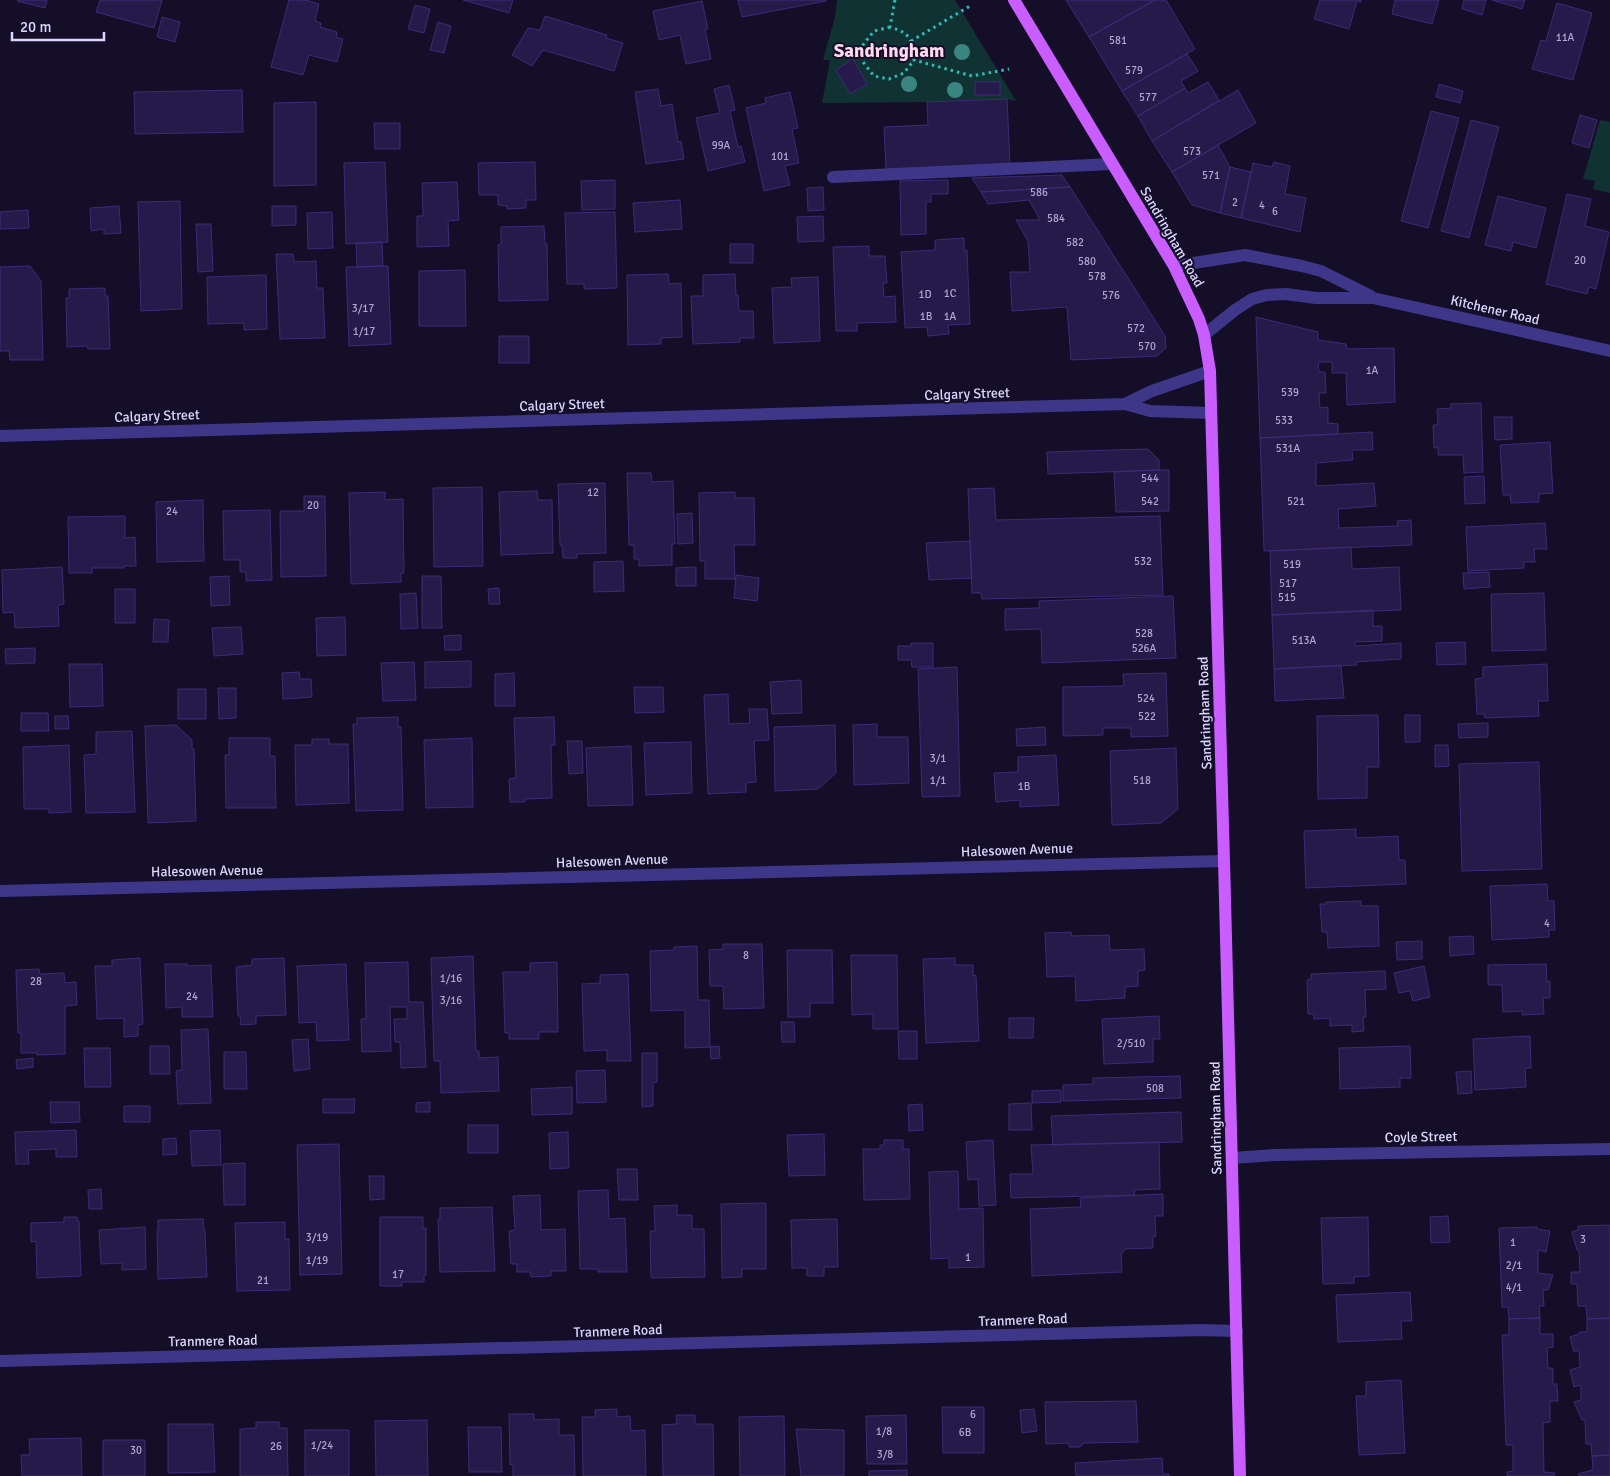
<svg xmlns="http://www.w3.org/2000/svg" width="1610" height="1476" font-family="Signika,sans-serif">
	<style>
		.green { fill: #113233 }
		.building { fill: #261a4a; stroke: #3d2a77 }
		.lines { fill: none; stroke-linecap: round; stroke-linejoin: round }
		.path { stroke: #29bfbd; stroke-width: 3; stroke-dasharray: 2.5 4; stroke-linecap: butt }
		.service { stroke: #3e3789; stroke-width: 12 }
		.minor { stroke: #3e3789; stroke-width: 12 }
		.tertiary { stroke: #3e3789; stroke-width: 12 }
		.primary { stroke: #ca5dff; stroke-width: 12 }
		.tree { fill: #3b8581 }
		.labels { text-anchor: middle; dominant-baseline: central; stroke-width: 4; stroke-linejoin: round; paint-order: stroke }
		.number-label { font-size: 11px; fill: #aea7d2 }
		.street-label { font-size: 14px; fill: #dcd6ff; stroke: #140e28 }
		.district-label { font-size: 19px; font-weight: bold; fill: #ffd8ef; stroke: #140e28 }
	</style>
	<rect width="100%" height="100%" fill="#140e28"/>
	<path class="green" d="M837,0H955L1016,101L1007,99L927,102L822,103L830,60H823L835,17Z
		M1600,120L1610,122V193L1593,189L1595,181L1583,179Z"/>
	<path class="building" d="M18,0H47L45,8L17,1Z
		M100,0H162L154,28L96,12Z
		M289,0H305L319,4L315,21L321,23L320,27L337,32L336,37L343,39L337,62L309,55L303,75L271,67Z
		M463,0H513L509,13Z
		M738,0H826V1L742,17Z
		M1066,0H1155L1089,37Z
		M1155,0H1166L1195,49L1122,91L1089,37Z
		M1320,0H1361V2L1357,1L1349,29L1314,19Z
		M1395,0H1439L1432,24L1392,14Z
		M1464,0H1486L1482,15L1462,9Z
		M1492,0H1525L1522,9Z
		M702,1L708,29H705L711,59L686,64L680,35L659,40L653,11Z
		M1557,3L1592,13L1573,80L1532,69L1541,40L1546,41Z
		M415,5L430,9L424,33L408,29Z
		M545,16L607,35L606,38L623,43L614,71L543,50L532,66L512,55L528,28L540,30Z
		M162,17L180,22L175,42L157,37Z
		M438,22L451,26L444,53L430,50Z
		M1187,54L1198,71L1181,81L1185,88L1138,116L1122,91Z
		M853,59L867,84L850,94L836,70Z
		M975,82H1000V95H975Z
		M1208,82L1219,100L1152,141L1138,116L1185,88L1188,93Z
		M1439,84L1463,91L1460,103L1436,97Z
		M729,85L735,110L730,111L738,147L741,146L745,162L708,171L696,118L720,113L714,89Z
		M658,89L661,106L672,104L678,142L681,141L684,159L646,164L635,92Z
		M242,90L243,132L135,134L134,92Z
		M1238,90L1256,123L1172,172L1152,141Z
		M790,92L798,128L792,129L799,163L785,166L790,185L764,191L746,108L766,103L765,98Z
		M1007,99L1010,165L886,169L884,127L928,125L927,102Z
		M316,102V185L274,186V103Z
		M1431,111L1459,118L1428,228L1401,221Z
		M1580,115L1597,120L1589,148L1572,143Z
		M1471,120L1499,127L1469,238L1441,231Z
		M374,123H400V149H375Z
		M1218,145L1230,167L1220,213L1192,205L1172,172Z
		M385,162L388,242L346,244L344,163Z
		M535,162L536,200H526V208L507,209V206L498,205V195H479L478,163Z
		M1274,162L1290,166L1285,194L1306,198L1300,232L1241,218L1253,163L1272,167Z
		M1230,167L1251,172L1241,218L1220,213Z
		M1062,175L1070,187L981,192L972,178Z
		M615,180V209L582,210L581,181Z
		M948,180V194H931V202H926V234L901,235L900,181Z
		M457,182L459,220L448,221L449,246L417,247V216H423L422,183Z
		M823,187L824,210L808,211L807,188Z
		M1070,187L1165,336L1166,348L1157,356L1071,360L1067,307L1012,311L1010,272H1030L1028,241L1016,220H1040L1029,200L988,204L981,192Z
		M1567,194L1591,199L1585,226L1609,232L1596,289L1589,287L1587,294L1546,284Z
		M1498,196L1546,208L1536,248L1513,242L1511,251L1485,245Z
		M680,200L682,229L635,232L633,203Z
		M180,201L182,309L141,311L138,202Z
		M119,206L121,233L104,234V229L91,231L90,208Z
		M272,206H296V225L272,226Z
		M28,210L29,228L0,229V212Z
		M332,212L333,248L308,249L307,213Z
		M615,212L617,288L584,289V284H567L565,213Z
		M823,216L824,241L798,242L797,217Z
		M196,224H211L213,271L198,272Z
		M544,226L545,244H547L548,300L499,301L498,245L501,244V227Z
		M964,238V251L967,250L970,324L948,325L949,334L928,336L927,327L905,328L901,252L935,250V240Z
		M382,242L383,266L357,267L356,243Z
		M730,244H753V263H730Z
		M869,246V256H885L887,283H883L884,297L895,296L896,322L857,323V331H836L833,247Z
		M276,254H293L294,262L316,261L317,288H323L325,338L280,339Z
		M30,266L41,281L43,360H10L9,351H0V267Z
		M388,266L391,344L349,346L346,267Z
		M465,270L466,326H419V271Z
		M668,274L669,284L681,283L682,337L661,338V344L628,345L627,275Z
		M735,274L736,295H738L739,311H753L754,338H740V342L693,344L691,296H703V275Z
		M266,275L267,329L244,330V323L208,324L207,277Z
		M818,277L820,341L774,343L772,288L792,287L791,278Z
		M105,288V296H108L110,349H88L87,346L67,347L66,298H69V289Z
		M1256,317L1318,332V340L1346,344L1347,349L1394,348L1395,402L1347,405L1346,373H1332V362H1318L1319,372H1325L1326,393H1319L1320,408L1328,407V423L1338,424V434L1260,438Z
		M499,336H529V363H499Z
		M1481,403L1483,472L1464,473L1463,455H1438V447L1434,448L1433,425H1438L1437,409L1451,408V404Z
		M1494,417H1512V439L1495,440Z
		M1372,432L1373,450H1352L1353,460L1316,463V486L1374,483L1376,506L1338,509L1339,528L1398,526L1397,521L1411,520L1412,545L1264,551L1260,438Z
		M1550,442L1553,493L1539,494V502L1511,503L1510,495H1503L1500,445Z
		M1148,449L1159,460V470L1048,474L1047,452Z
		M1159,470H1169V511L1116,512L1114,472Z
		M627,473H651L652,482L673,481L675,544H672V565L639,566V559H634V545H629Z
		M1484,476L1485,503L1465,504L1464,477Z
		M605,483L606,553L577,554V558H563L562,545H560L558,484Z
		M482,487L483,566L434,567L433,488Z
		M994,488L996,520L1160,516L1163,595L982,599L981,593H972L968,489Z
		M537,491L538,500H552L553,553L501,555L499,492Z
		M385,492V500L403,499L404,573H401V582L351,584L349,493Z
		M735,492V498H754L755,545H734L735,579H705V561H700L699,493Z
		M304,496H325L326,576L281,577L280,511H304Z
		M203,500L204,561L157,562L156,502Z
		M270,510L272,580L246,581V572H240V560H224L223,511Z
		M692,513L693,543L678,544L677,514Z
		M125,516V538L135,537L136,566H124V568H92V573H69L68,517Z
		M1545,523L1547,549H1534L1535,562H1524V568L1468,571L1466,527Z
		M970,541L972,578L929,580L926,543Z
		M1351,547L1352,569L1399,567L1401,610L1272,615L1270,551Z
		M623,561L624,591L594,592V562Z
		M62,567L64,604L58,605L59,626L15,628L14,612L3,613L2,570Z
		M696,567V586H676V568Z
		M1489,572L1490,587L1464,589L1463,573Z
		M736,575L759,578L757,601L734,598Z
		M229,576L230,605L211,606L210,577Z
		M422,576H441L442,628H422Z
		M499,588L500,604H489L488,589Z
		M115,589H135V623H115Z
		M416,593L418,628L401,629L400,594Z
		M1544,593L1546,650L1492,651L1491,594Z
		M1173,596L1176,658L1042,663L1041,629L1005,630V609L1039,608V601Z
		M1373,610V626H1382V641L1355,642V646L1401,643V659L1356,662L1357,665L1274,669L1272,615Z
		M345,617L346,655L317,656L316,618Z
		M154,619L169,620L168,642H153Z
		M241,627L243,654L214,656L212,628Z
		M461,635V650H445L444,636Z
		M1465,642L1466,664L1437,665L1436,643Z
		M911,643H933V667H912L911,660H898V646H911Z
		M35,648V663L6,664L5,649Z
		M471,661V687L425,688V662Z
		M414,662L416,700L383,701L381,663Z
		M69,664H102L103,706L70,707Z
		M1547,664L1548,701H1538L1539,716L1485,718L1484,714H1477L1475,679L1483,678V667Z
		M1341,665L1344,698L1275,701L1274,669Z
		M957,667L960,796L922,797L918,669Z
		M299,672L300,679H311L312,697L283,699L282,673Z
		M514,673L515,706H495V674Z
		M1166,673L1168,736L1131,737V728H1103V735L1063,736V687L1124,686L1123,674Z
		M801,680L802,713L772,714L770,682Z
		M634,687H663L664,712L635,713Z
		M218,688H236V718L219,719Z
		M178,689H206V719H178Z
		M728,694L729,724L750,723L749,709H767L769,740L754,741L756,782L746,783V792L708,794L704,695Z
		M21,713H48L49,731H21Z
		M1378,715L1379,767H1367V798L1318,799L1317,716Z
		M1405,715H1420V742H1405Z
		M55,716H68L69,729H55Z
		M398,717V727H401L403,810L356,811L353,724H357V718Z
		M554,717L555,745H551L552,798L525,799V802H510L509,779L516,778L514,718Z
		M1488,723V737L1459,738L1458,724Z
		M877,724V737H908L909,783L854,785L853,725Z
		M176,725L192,740V749H194L196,821L148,823L145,726Z
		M835,725L836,773L818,789L775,791L774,727Z
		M1045,727L1046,745L1017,746L1016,729Z
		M132,731L135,812L86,813L84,755L96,754V732Z
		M229,738H270V756H275L276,808H226L225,755H229Z
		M472,738L473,807L426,808L424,740Z
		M312,739H329V744H348L349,803L296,805L295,745H312Z
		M567,741H582L583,773L569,774Z
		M691,742L692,793L646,795L644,743Z
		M69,745L71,812L49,813V809H24L23,747Z
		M1435,745H1448L1449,766L1435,767Z
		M631,746L633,805L588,806L586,748Z
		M1176,748L1178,809L1161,823L1112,825L1110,751Z
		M1056,755L1059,805L1020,807V800L996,802L994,773L1018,772V757Z
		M1539,762L1542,869L1462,871L1459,764Z
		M1356,829V838L1398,836L1399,860H1405L1406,884L1306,888L1304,831Z
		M1547,884L1548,901H1554L1555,930H1549V937L1492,940L1490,886Z
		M1361,901V906H1378L1379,946L1328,948L1327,932H1322L1320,904H1326V902Z
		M1071,932L1072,936L1109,935L1110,950L1144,949L1145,970L1138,971V986L1125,987V998L1076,1001L1075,976L1047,977L1045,933Z
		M1473,936L1474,954L1450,956L1449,937Z
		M1422,941V959L1397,960L1396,942Z
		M723,944H762L764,1008L724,1009L723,986H710L709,950L723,949Z
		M697,946L698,1000H709L710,1047L685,1048V1010L651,1011L650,951L674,950V947Z
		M787,950H832L833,1003H810V1017H788Z
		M851,955H897L898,1029H873V1014L852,1015Z
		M473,956L476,1051H479V1058L498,1057L499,1091L441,1093L440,1061H434L431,958Z
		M140,958L143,1024L138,1025V1036L124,1037V1018L97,1019L95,966H112V960Z
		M284,958L286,1015L256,1016V1024L241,1025L240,1016H238L236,967L252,965V959Z
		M955,958V965H973V976L976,975L979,1041L926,1043L923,959Z
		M408,962L409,1002H423L426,1067L401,1068L400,1042H395L394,1019H407V1007H390L391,1051L362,1052L361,1019H366L365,963Z
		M557,962L558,1032H539V1039H509V1033H505L503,972H530V963Z
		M165,964H187V966L211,965L213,1017H182V1007L166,1008Z
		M346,964L349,1040L317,1041L316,1022L299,1023L297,966Z
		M1546,964L1547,982L1550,981V998H1543L1544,1014L1522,1015V1011L1503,1012L1502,985H1488V965Z
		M1424,966L1430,997L1413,1001L1410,991L1399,993L1394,973Z
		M39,969L40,974L64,973L65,983L76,982L77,1005L65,1006V1054L37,1055V1053H21V1033H18L16,970Z
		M1385,971L1386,989L1365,990L1366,1017H1363L1364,1031L1352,1032V1025L1330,1026V1018L1314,1019V1014H1308L1307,980L1311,979V974Z
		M628,974L631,1061H607V1050L584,1051L582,984L600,983V975Z
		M1159,1016L1160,1039H1153V1062L1104,1064L1102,1019Z
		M1009,1018H1034L1033,1038H1009Z
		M781,1022H794L795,1042H782Z
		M208,1029L211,1103L178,1104L176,1071L182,1070L181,1030Z
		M898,1031H917V1059H899Z
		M1530,1036L1531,1068H1525L1526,1087L1475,1090L1473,1039Z
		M308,1039L310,1069L294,1071L292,1040Z
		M150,1046H169L170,1074H150Z
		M719,1046L720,1058L711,1059L710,1047Z
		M1410,1046L1411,1078H1400V1087L1340,1089L1339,1048Z
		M84,1048H110L111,1087H85Z
		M224,1052H246L247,1089H224Z
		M642,1053H657V1082L653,1083V1106L642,1107Z
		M33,1058V1067L17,1069L16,1060Z
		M605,1070L606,1102L577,1103L576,1071Z
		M1471,1071L1472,1093L1458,1094L1456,1072Z
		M1180,1076L1181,1098L1063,1101V1085L1093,1084V1078Z
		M572,1087V1114L532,1115L531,1089Z
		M1061,1090V1102L1032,1103V1091Z
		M323,1099H355L354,1113H323Z
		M50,1102H79L80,1122L51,1123Z
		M430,1102V1112H416V1103Z
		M1031,1103L1032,1130H1009V1104Z
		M922,1104L923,1130L909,1131L908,1105Z
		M124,1106H150V1122H124Z
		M1181,1112L1182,1142L1053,1145L1051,1116Z
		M468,1125H498V1153H468Z
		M76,1130L77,1157H56V1149L28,1150L29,1164H16L15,1132Z
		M220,1130L221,1165L192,1166L190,1131Z
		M568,1132L569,1168L550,1169L549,1133Z
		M824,1134L825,1175L789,1176L787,1135Z
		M176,1138L177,1154L163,1155V1139Z
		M884,1140H903V1149H909L910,1199L864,1200L863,1149H880V1145H884Z
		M993,1140L996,1205L979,1206L978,1179L968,1180L966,1142Z
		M1159,1142L1160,1189L1134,1190L1135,1195L1011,1198L1010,1174H1033L1031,1145Z
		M339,1144L342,1274L300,1275L297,1145Z
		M245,1163V1205H224L223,1164Z
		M617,1169H637L638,1200H619Z
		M958,1171L959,1209L983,1208L984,1267L949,1268V1258L931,1259L929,1172Z
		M369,1176H384V1199L370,1200Z
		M101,1189L102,1209H89L88,1190Z
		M608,1190L609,1219L625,1218L627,1272H598V1269H580L578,1191Z
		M1163,1194V1216H1155L1156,1236L1153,1237V1248L1125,1249L1121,1255L1122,1272L1032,1276L1030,1209L1081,1207L1080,1198Z
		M540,1195L541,1230L565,1229L566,1271H551V1276L531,1277L530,1272H517V1264H511L509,1231L515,1230L513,1196Z
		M766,1203V1269H742V1277L722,1278L721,1204Z
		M677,1205V1215H692V1229H704L705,1277L651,1278L650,1231H655L654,1206Z
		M492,1207L495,1271L440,1272L438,1219H440V1208Z
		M1448,1216L1450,1242L1431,1243L1430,1217Z
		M64,1217H77L78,1221H79L81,1276L37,1278L36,1241L31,1242V1223L64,1222Z
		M380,1217H423V1229L426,1228V1275H424V1282H402V1286H380Z
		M1368,1217L1369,1276L1354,1277V1283L1323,1284L1321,1218Z
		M203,1219L204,1231H205L207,1277L158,1279L157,1231H158V1220Z
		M837,1219L838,1267H824V1276H807V1268H792L791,1220Z
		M285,1222V1239H289L290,1290L237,1291L235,1223Z
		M1610,1225V1318L1587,1319L1586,1306H1578L1577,1284H1571V1272H1580L1579,1250H1577L1572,1232L1578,1230V1226Z
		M145,1227L146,1269L122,1270V1263L101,1264L99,1230Z
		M1537,1227V1229L1550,1231L1546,1252L1538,1250V1273L1553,1275L1548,1290H1543L1544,1306H1539L1540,1318L1509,1319L1508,1307H1502L1499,1228Z
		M1410,1292L1412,1321H1401L1402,1339L1338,1342L1336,1295Z
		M1540,1318V1334H1553V1347L1547,1348L1548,1368H1553V1384H1557L1558,1401H1550V1422L1543,1423L1544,1472L1555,1473L1554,1476H1507V1472L1513,1471V1445H1506L1502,1335H1509V1319Z
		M1610,1318V1455L1592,1456L1591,1444H1586L1585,1420H1582L1574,1402L1581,1400V1385L1574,1387L1570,1370L1580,1367L1579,1350L1574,1352L1570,1337L1579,1334V1332H1587V1319Z
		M1401,1380L1405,1453L1359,1455L1356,1396H1366V1382Z
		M1136,1401L1138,1442L1084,1443L1080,1447H1069V1443L1046,1444L1045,1402Z
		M942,1407H984V1453H943Z
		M617,1409V1417L630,1416L631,1431L645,1430L646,1476H583L582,1417H595V1410Z
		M1034,1409L1037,1431L1022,1433L1020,1410Z
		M509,1414H534V1420L559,1419V1435H574L575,1476H513V1464L510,1465Z
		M676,1415H695V1424H713L714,1476H663L662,1425L677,1424Z
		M906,1415L907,1464H867L866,1416Z
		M784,1416L785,1476H740L739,1417Z
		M427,1420L428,1476H376L375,1421Z
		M256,1422H279V1428H287L288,1476H240V1429L256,1428Z
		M168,1424H213L215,1472L168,1473Z
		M468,1427H501L502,1472H469Z
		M796,1429L844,1430V1476H801Z
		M305,1430H349V1476H305Z
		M81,1438L82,1476H22L21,1455H30L29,1439Z
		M103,1440H145V1476H103Z
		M1610,1455V1476H1579L1578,1474L1593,1470L1592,1456Z
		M1162,1458L1163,1474H1169V1476H1076L1075,1463Z
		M907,1470V1476H869V1471Z"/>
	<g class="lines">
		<path class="path" d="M895,0L890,27C911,33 911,39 914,60L972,76L1009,69
			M890,27L874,31L862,46L863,62L874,76L889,79L904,73L914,60
			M911,41L970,6"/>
		<path class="service" d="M833,177L1112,164"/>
		<path class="minor" d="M1125,404L1152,391L1210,371
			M0,436L1125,404L1150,411L1211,413
			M0,891L1224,861
			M1232,1158L1275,1155L1610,1149
			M0,1361L1201,1330L1237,1331"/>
		<path class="tertiary" d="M1174,266L1245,255L1302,266L1321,271L1371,296
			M1204,335L1235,310L1252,299L1267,295L1286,294L1316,298H1373L1610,351"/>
		<path class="primary" d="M1014,0L1174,266L1199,319L1204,335L1210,371L1224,861L1240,1476"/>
	</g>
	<g class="tree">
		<circle cx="962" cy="52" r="8"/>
		<circle cx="909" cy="84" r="8"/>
		<circle cx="955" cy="90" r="8"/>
	</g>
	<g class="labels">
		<g class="number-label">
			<text x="1565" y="37">11A</text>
			<text x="1118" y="40">581</text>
			<text x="1134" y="70">579</text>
			<text x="1148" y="97">577</text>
			<text x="721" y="145">99A</text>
			<text x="1192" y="151">573</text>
			<text x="780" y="156">101</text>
			<text x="1211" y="175">571</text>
			<text x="1039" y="192">586</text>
			<text x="1235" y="202">2</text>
			<text x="1262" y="205">4</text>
			<text x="1275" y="211">6</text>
			<text x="1056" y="218">584</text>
			<text x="1075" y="242">582</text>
			<text x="1580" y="260">20</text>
			<text x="1087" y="261">580</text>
			<text x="1097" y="276">578</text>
			<text x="950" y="293">1C</text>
			<text x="925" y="294">1D</text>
			<text x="1111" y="295">576</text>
			<text x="363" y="308">3/17</text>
			<text x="926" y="316">1B</text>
			<text x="950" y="316">1A</text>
			<text x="1136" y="328">572</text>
			<text x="364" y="331">1/17</text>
			<text x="1147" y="346">570</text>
			<text x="1372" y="370">1A</text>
			<text x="1290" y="392">539</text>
			<text x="1284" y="420">533</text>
			<text x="1288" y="448">531A</text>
			<text x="1150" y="478">544</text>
			<text x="593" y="492">12</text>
			<text x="1150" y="501">542</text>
			<text x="1296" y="501">521</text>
			<text x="313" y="505">20</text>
			<text x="172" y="511">24</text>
			<text x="1143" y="561">532</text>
			<text x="1292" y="564">519</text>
			<text x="1288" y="583">517</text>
			<text x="1287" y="597">515</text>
			<text x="1144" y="633">528</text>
			<text x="1304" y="640">513A</text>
			<text x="1144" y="648">526A</text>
			<text x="1146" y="698">524</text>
			<text x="1147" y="716">522</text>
			<text x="938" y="758">3/1</text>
			<text x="938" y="780">1/1</text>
			<text x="1142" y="780">518</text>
			<text x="1024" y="786">1B</text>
			<text x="1547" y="923">4</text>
			<text x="746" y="955">8</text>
			<text x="451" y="978">1/16</text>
			<text x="36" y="981">28</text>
			<text x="192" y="996">24</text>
			<text x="451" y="1000">3/16</text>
			<text x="1131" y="1043">2/510</text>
			<text x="1155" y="1088">508</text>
			<text x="317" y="1237">3/19</text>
			<text x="1583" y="1239">3</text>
			<text x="1513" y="1242">1</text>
			<text x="968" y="1257">1</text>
			<text x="317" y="1260">1/19</text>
			<text x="1514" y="1265">2/1</text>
			<text x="398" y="1274">17</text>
			<text x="263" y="1280">21</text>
			<text x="1514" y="1287">4/1</text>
			<text x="973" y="1414">6</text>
			<text x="884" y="1431">1/8</text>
			<text x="965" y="1432">6B</text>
			<text x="322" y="1445">1/24</text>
			<text x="276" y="1446">26</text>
			<text x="136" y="1450">30</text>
			<text x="885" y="1454">3/8</text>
		</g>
		<g class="street-label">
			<text transform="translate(1172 237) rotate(60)">Sandringham Road</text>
			<text transform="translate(1495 310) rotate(13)">Kitchener Road</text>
			<text transform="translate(967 394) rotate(-2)">Calgary Street</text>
			<text transform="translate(562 405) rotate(-2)">Calgary Street</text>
			<text transform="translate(157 416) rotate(-2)">Calgary Street</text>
			<text transform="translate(1205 713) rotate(-92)">Sandringham Road</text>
			<text transform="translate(1017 850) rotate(-2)">Halesowen Avenue</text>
			<text transform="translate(612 861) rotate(-2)">Halesowen Avenue</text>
			<text transform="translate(207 871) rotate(-1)">Halesowen Avenue</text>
			<text transform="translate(1216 1118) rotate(-91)">Sandringham Road</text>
			<text transform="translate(1421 1137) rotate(-1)">Coyle Street</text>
			<text transform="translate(1023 1320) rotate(-2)">Tranmere Road</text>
			<text transform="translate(618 1331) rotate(-2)">Tranmere Road</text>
			<text transform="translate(213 1341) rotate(-1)">Tranmere Road</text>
		</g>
		<g class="district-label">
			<text x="889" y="51">Sandringham</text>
		</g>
	</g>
	<path d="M12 32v8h92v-8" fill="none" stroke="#dcd6ff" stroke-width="2.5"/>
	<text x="20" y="32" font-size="15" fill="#dcd6ff" stroke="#140e28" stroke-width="4" paint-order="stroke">20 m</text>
</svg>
